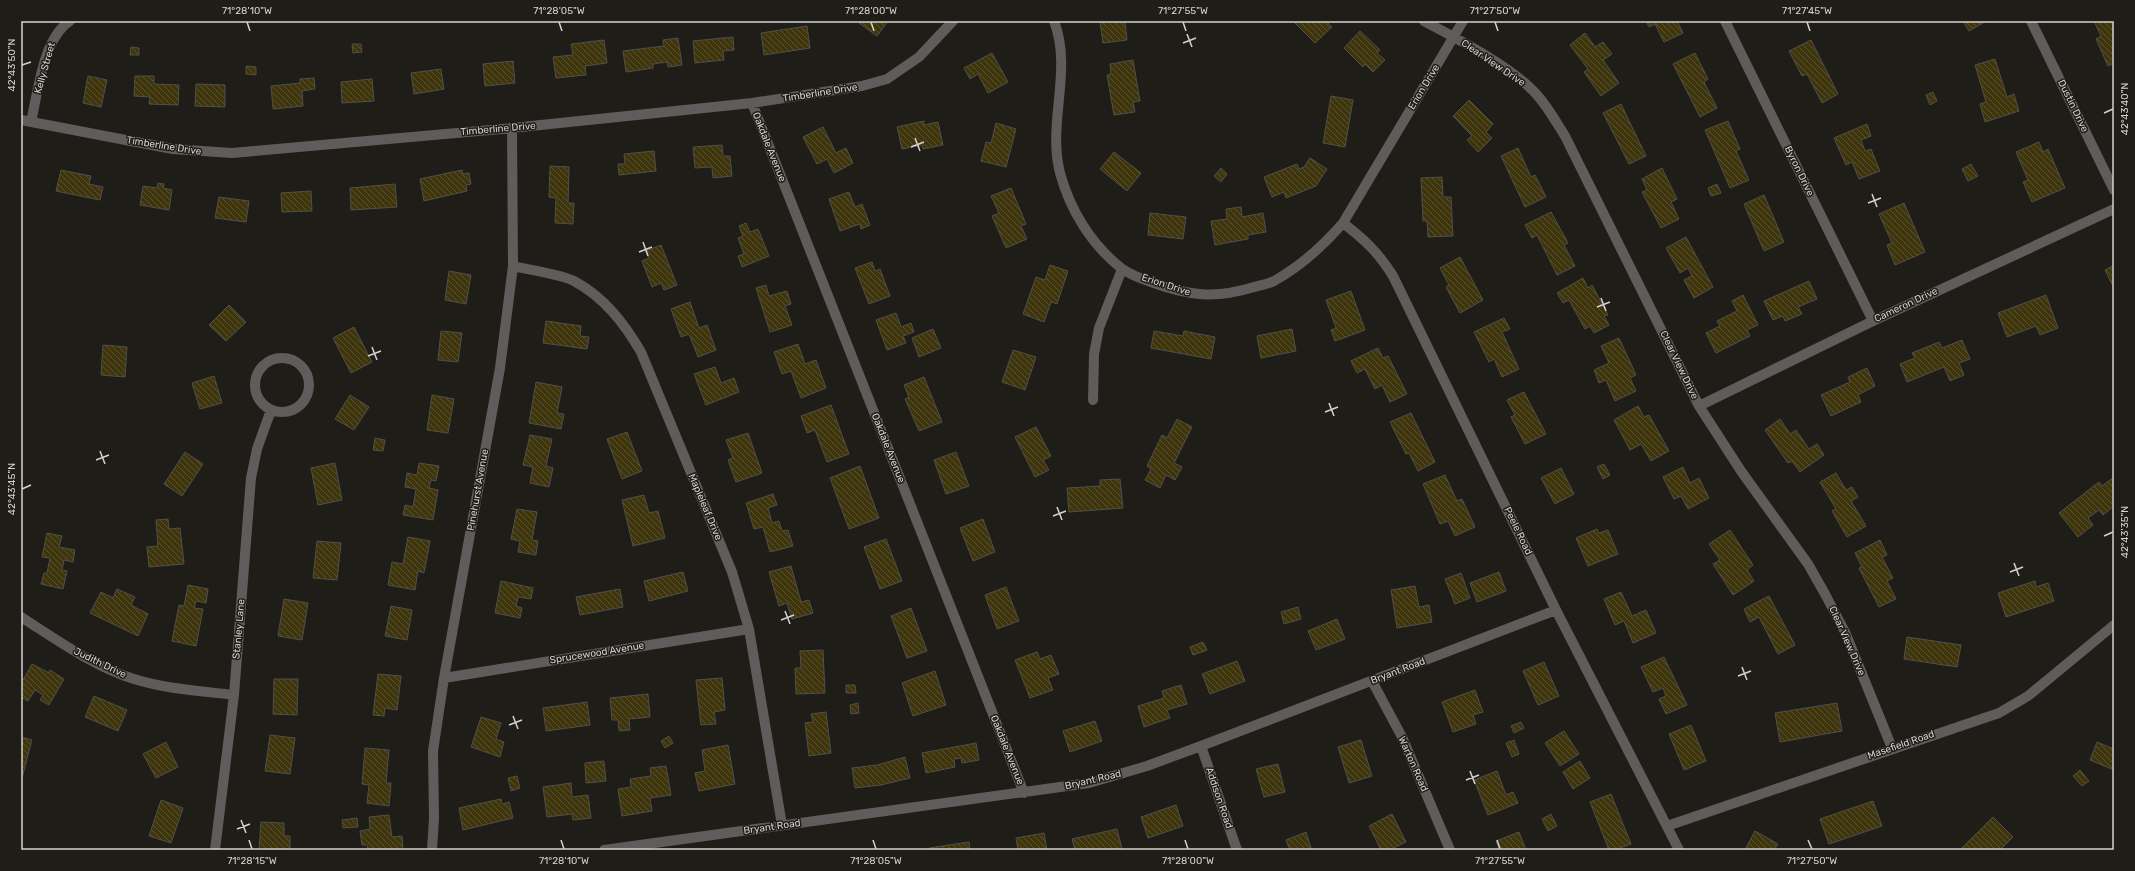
<svg xmlns="http://www.w3.org/2000/svg" width="2135" height="871" font-family="Rubik,sans-serif">
	<style>
		.building { fill: url(#building-back-hatch); stroke: #514f4a }
		.lines { fill: none; stroke-linecap: round; stroke-linejoin: round }
		.minor { stroke: #5f5d5b; stroke-width: 10 }
		.ticks { fill: none; stroke: #d3d2cf; stroke-width: 1.5 }
		.labels { text-anchor: middle; dominant-baseline: central; stroke-width: 3; stroke-linejoin: round; paint-order: stroke }
		.street-label { font-size: 10px; fill: #d3d2cf; stroke: #1e1d18 }
		.neatline { fill: none; stroke: #d3d2cf; stroke-width: 1.5 }
		.ticks-label { font-size: 10px; text-anchor: middle; fill: #d3d2cf }
	</style>
	<defs>
		<pattern id="building-back-hatch" width="6" height="6" patternUnits="userSpaceOnUse"><rect width="6" height="6" fill="#3e350d"/><path d="M-1 5l2 2M0 0l6 6M5-1l2 2" fill="none" stroke="#59512f"/></pattern>
	</defs>
	<rect width="100%" height="100%" fill="#1e1d18"/>
	<path class="building" d="M861,21H888L877,36L859,23Z
		M1100,21H1125L1127,40L1103,43Z
		M1293,21H1326L1332,27L1315,43Z
		M1646,21H1677L1683,33L1664,42L1655,24L1649,27Z
		M1963,21H1986L1969,31Z
		M2094,21H2114V63L2108,66L2096,39L2101,36Z
		M807,26L810,48L764,55L761,33Z
		M1360,31L1380,50L1377,53L1385,60L1373,72L1365,64L1363,67L1344,48Z
		M1585,33L1595,47L1603,42L1612,54L1603,60L1619,83L1601,96L1584,72L1588,69L1570,45Z
		M733,37L734,50L723,51L724,60L695,63L693,41Z
		M678,38L682,65L668,67L667,62L653,64V68L626,72L623,51L664,46L663,40Z
		M604,40L607,63L585,66L586,75L556,78L553,57L573,55L571,44Z
		M1811,40L1838,94L1822,103L1807,74L1802,76L1789,51Z
		M352,44H361L362,52L353,53Z
		M131,47L139,48V55H130Z
		M992,53L1008,82L988,93L978,74L970,79L964,68Z
		M1695,53L1708,79L1704,82L1717,108L1700,117L1673,64Z
		M1995,59L2007,97L2014,94L2019,111L1985,122L1980,104L1986,102L1975,65Z
		M1133,60L1140,101L1133,102L1135,112L1114,115L1107,75L1111,74L1110,64Z
		M513,61L515,83L485,86L483,64Z
		M246,66L256,67V75L246,74Z
		M441,69L444,89L414,94L411,73Z
		M88,76L107,80L101,107L83,103Z
		M135,76H154V84L179,85L178,105L149,104L150,97L134,96Z
		M314,78L315,89L302,91L303,106L273,109L271,86L300,83V79Z
		M372,79L374,101L342,103L341,82Z
		M196,84L225,85V107L195,106Z
		M1933,92L1937,101L1930,105L1926,95Z
		M1331,96L1353,100L1345,147L1323,143Z
		M1469,100L1493,124L1486,132L1492,138L1478,152L1467,140L1472,136L1453,116Z
		M1621,104L1646,156L1629,164L1603,113Z
		M924,121V125L938,122L943,145L923,149L922,145L902,149L897,127Z
		M1728,121L1740,149L1736,151L1749,180L1730,188L1705,130Z
		M996,123L1016,129L1006,167L981,161L986,142L991,143Z
		M1867,124L1871,136L1861,140L1865,151L1871,149L1880,171L1859,179L1852,162L1846,165L1834,138Z
		M823,127L836,153L846,148L853,163L834,173L827,159L817,164L803,137Z
		M2039,142L2043,152L2048,149L2065,188L2032,202L2023,182L2028,180L2016,152Z
		M722,145L723,156H730L732,176L713,178L712,167L695,168L693,147Z
		M1518,148L1531,177L1535,175L1546,197L1525,207L1501,156Z
		M654,151L656,171L619,175L618,164H625L624,154Z
		M1114,152L1141,173L1127,191L1100,169Z
		M1310,158L1327,169L1316,186L1286,198L1284,192L1272,197L1264,177L1297,164L1299,169L1304,167Z
		M1971,164L1978,176L1968,181L1962,169Z
		M550,166L569,167L568,203H574L573,224L555,223L556,198L549,197Z
		M1221,168L1227,174L1221,182L1214,176Z
		M1662,168L1677,199L1671,202L1679,219L1661,228L1642,192L1647,190L1642,179Z
		M61,170L91,176L89,184L103,187L100,200L56,191Z
		M462,170L463,174L469,173L471,184L466,185L467,191L424,201L420,179Z
		M1442,177L1443,197H1451L1453,236L1428,237L1427,221H1423L1421,178Z
		M158,183L164,184L163,188L172,190L169,210L140,205L143,186L157,188Z
		M395,184L397,207L351,210L350,188Z
		M1717,184L1721,193L1711,196L1708,188Z
		M1011,188L1026,224L1021,226L1027,239L1006,248L992,216L999,213L991,196Z
		M311,191L312,211L282,212L281,193Z
		M849,192L855,207L862,204L870,225L861,229L860,224L840,231L829,199Z
		M1764,195L1784,242L1764,251L1744,204Z
		M219,197L249,201L246,222L215,218Z
		M1904,203L1925,252L1895,265L1887,245L1892,243L1879,214Z
		M1241,207L1242,217L1263,213L1266,232L1248,235V239L1215,245L1211,221L1227,219L1226,209Z
		M1551,212L1568,243L1564,245L1575,266L1557,275L1537,235L1532,238L1525,225Z
		M1150,213L1186,217L1183,239L1148,235Z
		M746,223L750,232L758,229L769,256L742,267L738,256L744,254L738,238L743,236L739,226Z
		M1686,237L1713,287L1694,298L1684,280L1692,276L1688,268L1680,273L1666,248Z
		M661,245L677,285L664,290L661,283L652,287L642,261L649,258L646,251Z
		M1460,257L1483,300L1460,313L1446,287L1449,285L1440,268Z
		M872,262L875,271L880,269L890,296L869,304L855,268Z
		M1050,265L1068,271L1057,304L1051,302L1044,322L1023,314L1036,277L1045,280Z
		M2114,265V288L2105,270Z
		M449,271L471,275L466,304L445,300Z
		M1583,278L1588,288L1592,285L1608,315L1604,316L1609,325L1594,333L1590,326L1585,329L1569,300L1563,303L1557,293Z
		M1809,281L1817,299L1798,307L1802,314L1785,321L1783,316L1773,320L1764,301Z
		M766,285L769,296L787,291L791,304L785,306L792,325L770,332L756,288Z
		M1351,291L1365,330L1335,341L1331,330L1336,328L1326,300Z
		M1743,295L1758,325L1747,330L1750,336L1716,353L1706,333L1720,326L1717,321L1737,311L1732,301Z
		M2046,295L2058,328L2040,335L2036,326L2007,337L1998,313Z
		M690,302L699,328L707,325L716,350L698,357L689,334L681,337L671,309Z
		M229,305L246,322L226,341L209,325Z
		M896,313L901,327L911,323L914,332L903,336L906,343L887,350L876,320Z
		M1504,318L1510,329L1502,332L1519,369L1502,377L1494,359L1489,362L1474,332Z
		M546,321L581,326L580,336L589,337L587,349L543,343Z
		M354,327L372,362L351,373L333,338Z
		M933,329L941,348L919,357L912,338Z
		M1292,329L1296,351L1261,358L1257,336Z
		M441,331L462,333L458,362L438,360Z
		M1154,331L1183,336L1184,331L1215,337L1211,359L1151,348Z
		M1619,338L1636,375L1630,378L1636,391L1615,401L1606,380L1599,383L1594,370L1609,363L1601,346Z
		M1962,340L1970,359L1959,363L1964,375L1950,381L1944,367L1907,382L1900,364L1915,358L1912,353L1939,342L1942,348Z
		M798,344L805,364L816,360L826,388L801,398L791,371L782,374L774,352Z
		M103,345L127,347L125,377L101,375Z
		M1378,348L1383,358L1388,356L1407,394L1390,402L1382,385L1375,389L1365,369L1357,373L1351,361Z
		M1013,350L1036,357L1025,390L1002,382Z
		M715,367L721,383L734,378L739,392L706,405L694,374Z
		M1867,368L1875,386L1858,395L1861,402L1831,416L1821,395L1850,382L1848,377Z
		M214,376L222,403L200,409L192,383Z
		M924,377L942,422L919,431L905,399L909,397L904,385Z
		M536,382L562,387L557,413L564,414L561,429L529,423Z
		M1524,392L1546,434L1525,444L1511,417L1515,415L1507,400Z
		M350,395L369,407L354,430L335,419Z
		M432,395L454,399L448,433L427,430Z
		M831,405L849,454L827,462L815,430L807,433L801,416Z
		M1638,406L1644,417L1649,415L1669,451L1651,461L1641,444L1630,450L1614,420Z
		M1411,413L1435,462L1418,471L1409,453L1406,454L1390,422Z
		M1177,419L1192,427L1174,463L1182,467L1175,480L1166,475L1160,488L1145,480L1151,469L1147,466L1162,435L1167,438Z
		M1780,419L1790,434L1796,430L1809,449L1817,444L1824,455L1800,472L1792,461L1788,463L1765,430Z
		M1036,427L1051,456L1043,460L1049,470L1035,477L1015,437Z
		M627,432L642,471L622,479L607,439Z
		M748,433L762,473L736,482L728,460L733,458L726,440Z
		M530,435L552,439L546,466L553,468L549,487L530,483L533,467L523,465Z
		M375,438L385,440L383,451L373,450Z
		M185,452L203,464L182,496L164,484Z
		M956,452L969,486L946,494L934,460Z
		M335,463L342,500L318,505L311,468Z
		M419,463L439,466L436,481L431,480L429,488L438,490L433,520L403,515L405,505L413,507L416,489L405,487L407,473L417,475Z
		M1604,464L1610,475L1603,479L1597,467Z
		M860,466L879,518L849,529L830,478Z
		M1683,467L1690,483L1699,478L1709,498L1688,509L1681,496L1674,499L1663,477Z
		M1561,468L1574,494L1555,504L1541,478Z
		M1836,473L1846,490L1852,487L1858,497L1851,501L1866,526L1847,537L1832,511L1836,509L1820,482Z
		M1445,475L1457,501L1462,499L1475,527L1455,536L1448,521L1440,524L1423,484Z
		M2114,477V506L2103,515L2099,510L2088,518L2093,525L2078,537L2059,513L2099,482L2102,486Z
		M1120,479L1123,508L1069,512L1067,488L1100,486V480Z
		M773,494L777,505L768,508L772,523L779,521L782,531L788,530L793,546L770,552L763,527L754,529L746,503Z
		M644,495L649,513L658,511L665,538L633,546L622,500Z
		M517,509L537,512L532,540L538,541L536,555L518,552L520,541L511,539Z
		M168,519L169,529L180,528L184,564L149,567L147,547L158,546L156,520Z
		M983,519L995,552L973,561L960,528Z
		M1597,529L1599,533L1608,530L1618,554L1588,566L1576,538Z
		M1730,530L1753,565L1747,570L1754,581L1733,595L1713,564L1720,560L1709,544Z
		M47,533L62,536L59,547L75,550L73,562L64,560L62,570L67,571L63,589L41,584L44,573H47L50,558L42,557Z
		M408,537L430,541L424,573L418,571L415,590L388,585L392,562L403,564Z
		M886,539L902,581L880,589L864,547Z
		M1880,540L1887,555L1882,557L1893,578L1887,581L1896,599L1879,607L1859,568L1862,567L1855,553Z
		M317,541L341,543L337,580L313,578Z
		M791,566L801,602L809,600L813,613L792,619L787,603L779,606L769,572Z
		M683,572L688,591L649,601L644,581Z
		M1499,572L1506,591L1477,602L1470,583Z
		M1461,573L1470,598L1455,604L1445,579Z
		M501,581L533,588L531,599L518,597L516,606L522,608L520,618L495,613Z
		M2035,581L2036,587L2048,583L2054,601L2006,617L1998,593Z
		M188,585L208,589L206,603L196,601L194,608L203,609L196,646L172,641L179,605L184,606Z
		M1415,586L1419,607L1429,605L1432,622L1397,628L1391,590Z
		M1006,587L1019,621L997,629L985,595Z
		M117,589L135,597L131,605L148,614L138,636L90,613L101,592L113,598Z
		M620,589L623,607L580,615L576,597Z
		M1621,592L1632,616L1646,610L1656,633L1633,643L1624,621L1615,625L1604,599Z
		M1769,596L1795,645L1778,654L1759,617L1750,622L1744,609Z
		M284,599L308,603L302,640L278,636Z
		M391,606L412,610L407,640L385,636Z
		M1298,607L1301,619L1284,624L1281,612Z
		M911,608L927,651L907,658L891,616Z
		M1337,619L1345,639L1316,650L1308,631Z
		M1907,637L1961,645L1957,667L1904,659Z
		M1203,642L1207,650L1193,655L1190,647Z
		M823,650L825,693L796,694L795,668H801L800,651Z
		M1037,652L1040,659L1051,655L1059,674L1048,678L1053,690L1030,698L1015,660Z
		M1664,657L1687,705L1666,714L1659,699L1666,696L1663,688L1653,692L1641,667Z
		M1237,661L1245,681L1210,694L1202,674Z
		M1544,662L1559,696L1538,705L1523,671Z
		M32,664L49,673L50,670L64,679L49,705L40,700L43,695L35,690L28,701L21,697V679L23,680Z
		M935,671L946,705L913,716L902,683Z
		M378,674L401,676L397,710L385,708L384,716L373,715Z
		M722,678L725,710L714,712L716,724L701,725L696,680Z
		M274,679H298L297,715L273,714Z
		M846,685H855L856,693H846Z
		M1181,685L1187,704L1167,710L1170,718L1144,727L1138,706L1164,698L1162,691Z
		M1475,690L1483,712L1473,715L1476,724L1453,732L1442,702Z
		M648,694L650,717L629,719L630,730L619,731L618,720H612L610,698Z
		M94,696L127,710L118,731L85,717Z
		M587,702L590,725L546,731L543,708Z
		M858,703L859,713L851,714L850,705Z
		M1837,703L1842,731L1780,742L1775,713Z
		M826,712L831,753L809,756L805,723L813,722L811,714Z
		M481,717L501,723L496,739L504,742L500,757L471,747Z
		M1095,721L1102,741L1070,752L1063,731Z
		M1521,722L1524,728L1514,733L1511,726Z
		M1691,725L1706,761L1684,770L1669,734Z
		M1564,731L1579,754L1560,766L1545,743Z
		M270,735L295,738L290,774L265,771Z
		M669,736L673,743L665,748L661,741Z
		M21,737L32,740L22,778H21Z
		M1361,740L1372,776L1349,783L1338,747Z
		M1514,740L1519,754L1512,757L1506,743Z
		M166,742L178,767L156,778L143,754Z
		M2097,742L2114,749V770L2090,760Z
		M976,743L979,760L962,763L961,758L954,759L955,767L926,773L922,753Z
		M728,745L735,784L699,791L695,773L705,771L702,750Z
		M365,748L389,750L386,783H391L389,806L367,803L369,785L362,784Z
		M905,757L910,778L881,785L855,788L852,768L877,765Z
		M604,761L606,781L586,783L585,763Z
		M1580,761L1590,778L1573,789L1563,772Z
		M1278,764L1285,792L1264,797L1256,769Z
		M666,766L671,795L650,798L652,811L622,816L618,789L631,787L630,779L651,776L650,768Z
		M2080,770L2089,781L2082,786L2073,776Z
		M1497,771L1506,795L1513,792L1518,803L1488,815L1474,780Z
		M517,776L520,788L511,791L508,778Z
		M571,783L572,797L588,795L591,818L573,820L572,814L547,817L543,787Z
		M1611,794L1631,844L1614,850H1609L1590,802Z
		M501,799L502,804L509,802L513,818L463,830L459,808Z
		M161,800L183,808L171,843L149,836Z
		M1873,801L1882,826L1829,844L1820,819Z
		M1176,805L1183,826L1148,838L1141,817Z
		M1392,814L1406,842L1389,850H1381L1369,826Z
		M1551,814L1557,826L1548,831L1542,819Z
		M389,815L392,837L402,836L403,850H368L367,845H362L360,831L370,829L369,817Z
		M1993,817L2013,837L2000,850H1960Z
		M357,818L358,827L343,828L342,820Z
		M261,822L284,823V836H290V850H259Z
		M1117,829L1122,849L1075,850L1072,839Z
		M1755,831L1778,844L1774,850H1745Z
		M1306,832L1311,848L1306,850H1290L1286,840Z
		M1519,832L1526,850H1500L1496,841Z
		M1044,833L1047,850H1018L1016,838Z
		M969,842L970,850H929V848Z"/>
	<g class="lines">
		<path class="minor" d="M1054,21C1073,70 1047,123 1060,173C1070,210 1091,244 1121,268C1129,274 1142,279 1151,282C1189,296 1215,299 1254,287C1261,285 1268,284 1274,281C1301,266 1323,246 1343,223L1463,21
			M1424,21C1457,39 1513,67 1537,95C1548,107 1556,122 1565,136L1699,406L1741,471L1808,564L1825,594L1845,632L1892,748
			M1725,21L1873,321
			M2031,21L2114,190
			M752,103L1024,793
			M21,120L173,149L232,153L512,128L752,103L862,86L887,79L919,57L953,21
			M31,122C38,92 43,38 70,21
			M1343,223C1365,240 1378,252 1393,276L1556,610L1679,850
			M513,266C529,270 560,274 574,281C604,297 624,323 641,352L732,572L749,629L782,825
			M255 385a27 27 0 1 1 54 0a27 27 0 1 1-54 0Z
			M1093,400L1094,354L1099,328L1122,269
			M1699,406L1873,321L2114,209
			M21,617C57,640 93,666 134,679C166,689 201,691 234,695
			M444,678L749,629
			M1372,681L1402,737L1450,850
			M1201,746L1237,850
			M1667,826L1999,713L2028,696L2114,625
			M215,850L234,695L251,478L257,449L271,410
			M432,850L434,818L433,751L444,678L500,368L513,266L512,128
			M604,850L1089,783L1147,766L1201,746L1556,610"/>
	</g>
	<path class="ticks" d="M247,22L250,31M559,22L562,31M871,22L874,31M1183,22L1186,31M1495,22L1498,31M1807,22L1810,31M1187,34L1192,47M1183,43L1196,38M22,65L31,62M2104,113L2113,109M915,138L920,151M911,147L924,142M1872,194L1877,207M1868,203L1881,198M643,242L648,256M639,252L652,247M1601,298L1606,311M1597,307L1610,302M372,347L377,360M368,356L381,351M1329,403L1334,416M1325,412L1338,407M100,451L105,464M96,460L109,455M22,489L31,485M1057,507L1062,520M1053,516L1066,511M2104,536L2113,532M2014,563L2019,576M2010,572L2023,567M785,611L790,624M781,620L794,615M1742,667L1747,680M1738,676L1751,671M513,716L518,729M509,725L522,720M1470,771L1475,784M1466,780L1479,775M241,820L246,833M237,829L250,824M249,840L252,849M561,840L564,849M873,840L876,849M1185,840L1188,849M1497,840L1500,849M1808,840L1812,849"/>
	<g class="labels">
		<g class="street-label">
			<text transform="translate(1493 63) rotate(34)">Clear View Drive</text>
			<text transform="translate(45 68) rotate(-74)">Kelly Street</text>
			<text transform="translate(1424 87) rotate(-59)">Erion Drive</text>
			<text transform="translate(820 93) rotate(-9)">Timberline Drive</text>
			<text transform="translate(2073 106) rotate(64)">Dustin Drive</text>
			<text transform="translate(498 129) rotate(-5)">Timberline Drive</text>
			<text transform="translate(164 146) rotate(9)">Timberline Drive</text>
			<text transform="translate(769 147) rotate(68)">Oakdale Avenue</text>
			<text transform="translate(1799 171) rotate(64)">Byron Drive</text>
			<text transform="translate(1166 285) rotate(18)">Erion Drive</text>
			<text transform="translate(1906 305) rotate(-25)">Cameron Drive</text>
			<text transform="translate(1679 365) rotate(64)">Clear View Drive</text>
			<text transform="translate(888 448) rotate(68)">Oakdale Avenue</text>
			<text transform="translate(478 490) rotate(-80)">Pinehurst Avenue</text>
			<text transform="translate(705 507) rotate(67)">Mapleleaf Drive</text>
			<text transform="translate(1518 531) rotate(64)">Peele Road</text>
			<text transform="translate(239 629) rotate(-85)">Stanley Lane</text>
			<text transform="translate(1847 641) rotate(66)">Clear View Drive</text>
			<text transform="translate(597 653) rotate(-9)">Sprucewood Avenue</text>
			<text transform="translate(100 663) rotate(26)">Judith Drive</text>
			<text transform="translate(1398 671) rotate(-21)">Bryant Road</text>
			<text transform="translate(1901 745) rotate(-19)">Masefield Road</text>
			<text transform="translate(1007 750) rotate(68)">Oakdale Avenue</text>
			<text transform="translate(1413 764) rotate(66)">Warton Road</text>
			<text transform="translate(1093 780) rotate(-13)">Bryant Road</text>
			<text transform="translate(1219 798) rotate(71)">Addison Road</text>
			<text transform="translate(772 827) rotate(-8)">Bryant Road</text>
		</g>
	</g>
	<rect width="2135" height="871" fill="none" stroke="#1e1d18" stroke-width="44"/>
	<rect x="22" y="22" width="2091" height="827" class="neatline"/>
	<g class="ticks-label">
		<text x="247" y="14">71°28'10"W</text>
		<text x="559" y="14">71°28'05"W</text>
		<text x="871" y="14">71°28'00"W</text>
		<text x="1183" y="14">71°27'55"W</text>
		<text x="1495" y="14">71°27'50"W</text>
		<text x="1807" y="14">71°27'45"W</text>
		<text transform="translate(11 65) rotate(-90)" y="4">42°43'50"N</text>
		<text transform="translate(2124 109) rotate(-90)" y="4">42°43'40"N</text>
		<text transform="translate(11 489) rotate(-90)" y="4">42°43'45"N</text>
		<text transform="translate(2124 532) rotate(-90)" y="4">42°43'35"N</text>
		<text x="252" y="864">71°28'15"W</text>
		<text x="564" y="864">71°28'10"W</text>
		<text x="876" y="864">71°28'05"W</text>
		<text x="1188" y="864">71°28'00"W</text>
		<text x="1500" y="864">71°27'55"W</text>
		<text x="1812" y="864">71°27'50"W</text>
	</g>
</svg>
